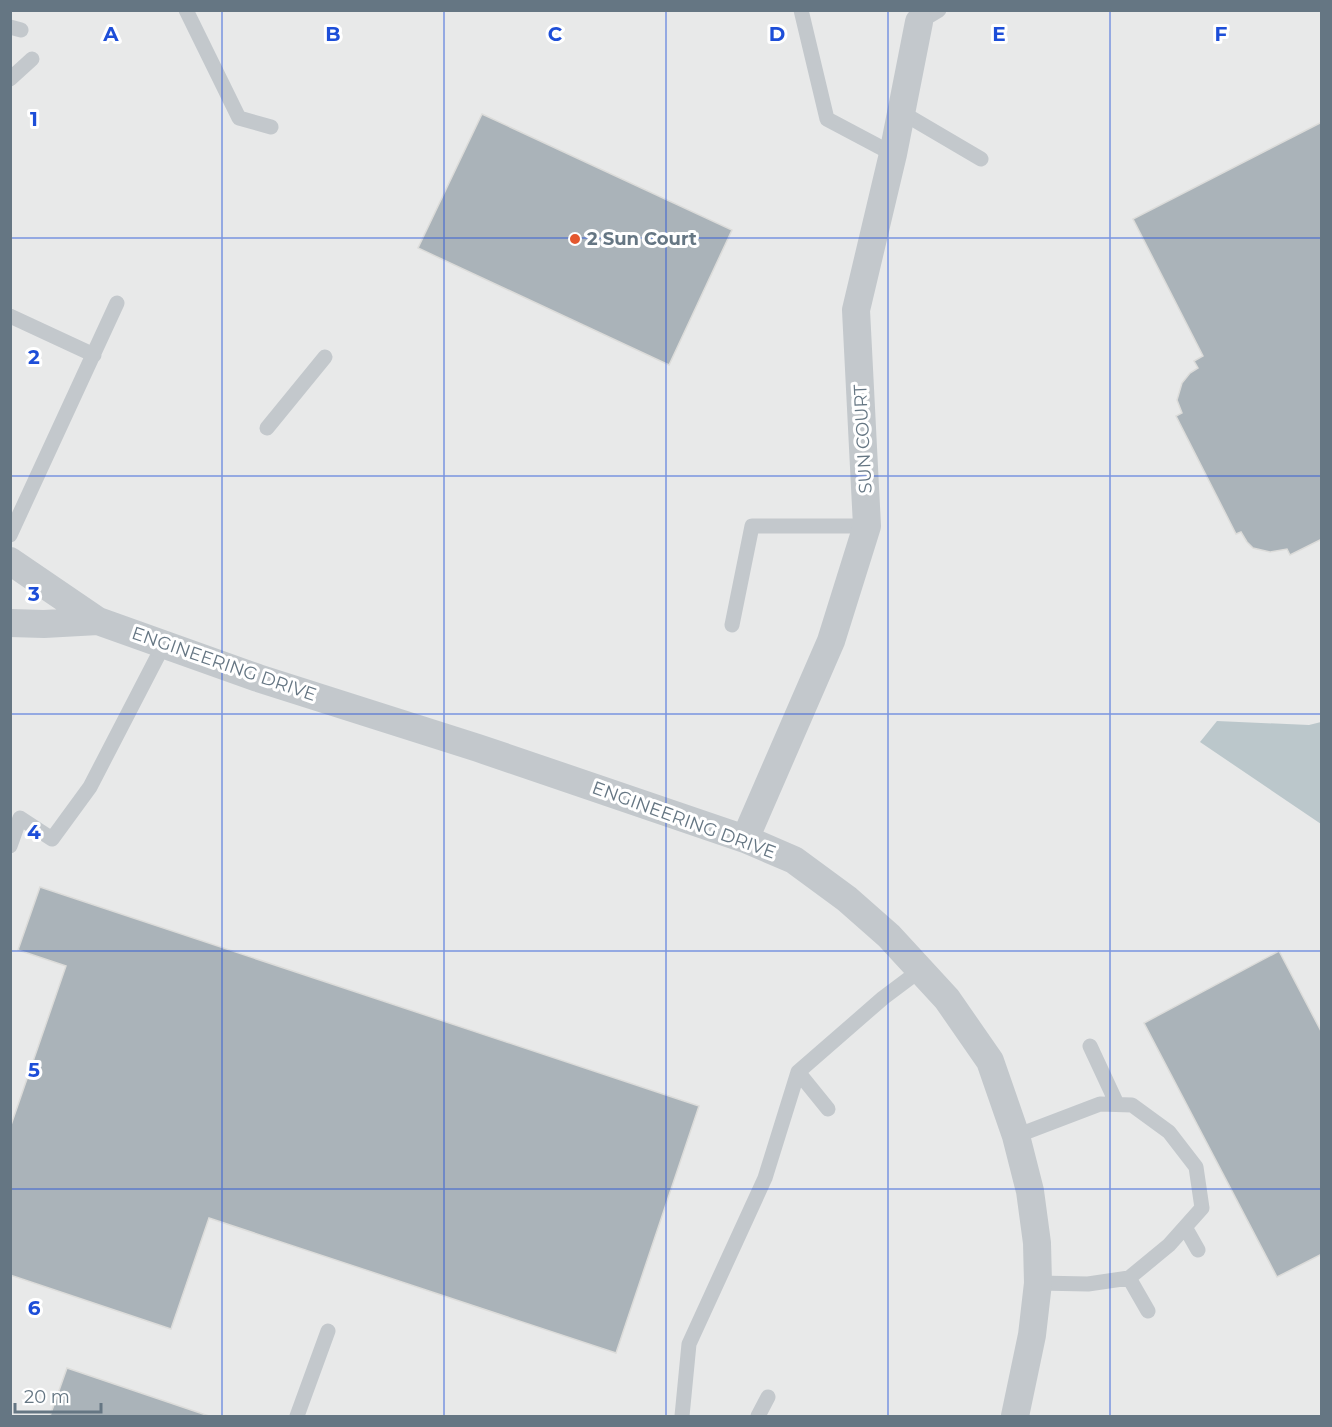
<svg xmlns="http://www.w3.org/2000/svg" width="1332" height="1427" font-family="Montserrat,sans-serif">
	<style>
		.built { fill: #e8e9e9 }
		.water { fill: #bbc7cb }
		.building { fill: #aab3b9; stroke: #dcdcda; stroke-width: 1.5 }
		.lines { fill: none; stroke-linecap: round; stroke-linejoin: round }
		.lane { stroke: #c3c8cc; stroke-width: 15 }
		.street { stroke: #c3c8cc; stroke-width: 28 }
		.grid { fill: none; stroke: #1d4ed8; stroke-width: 1.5; stroke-opacity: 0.55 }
		.poi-dot { fill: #e4572e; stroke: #fff; stroke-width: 2 }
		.labels { text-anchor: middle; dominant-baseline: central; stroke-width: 6; stroke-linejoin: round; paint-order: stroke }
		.poi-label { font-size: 18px; font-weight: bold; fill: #657683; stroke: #fff; text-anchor: start }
		.street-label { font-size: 18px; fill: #657683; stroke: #fff }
		.grid-label { font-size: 20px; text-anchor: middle; font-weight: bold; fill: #1d4ed8; stroke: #fff; stroke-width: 6; stroke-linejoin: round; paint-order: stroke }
	</style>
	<rect width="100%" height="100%" fill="#fafaf8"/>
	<path class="built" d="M11,11H1321V1416H11Z"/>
	<path class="water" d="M1217,721L1309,725L1321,722V824L1200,742Z"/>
	<path class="building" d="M482,114L732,230L669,365L418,248Z
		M1322,122V539L1290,555L1287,549L1270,552L1253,548L1247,542L1241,532L1236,534L1176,416L1182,413L1177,400L1182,383L1190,373L1198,368L1194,361L1203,356L1133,219Z
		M40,887L699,1106L616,1353L209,1218L171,1329L10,1275V1128L66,966L18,950Z
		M1279,951L1322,1033V1254L1277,1277L1144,1023Z
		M67,1368L209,1416H50Z"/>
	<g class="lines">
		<path class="lane" d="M186,10L239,118L271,127
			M801,10L827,119L893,154
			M916,15L919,22L939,10
			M10,27L21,30
			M10,79L32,59
			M901,112L981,159
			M10,316L94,355
			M267,428L325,357
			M10,535L117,303
			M732,625L752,526H867
			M10,846L20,818L52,839L90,787L164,644
			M1090,1046L1117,1104
			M798,1072L828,1109
			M1016,1136L1100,1104L1132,1105L1169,1132L1196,1167L1202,1208L1169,1245L1129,1278L1088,1284L1038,1283
			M1185,1227L1198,1250
			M1129,1278L1148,1311
			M297,1416L328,1331
			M682,1416L689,1344L765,1178L798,1072L883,998L919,971
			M758,1416L768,1397"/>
		<path class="street" d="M10,561L98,621L258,678L478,748L745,839L794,860L847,899L889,936L947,999L990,1061L1016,1136L1030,1191L1037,1243L1038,1283L1032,1335L1015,1416
			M10,623L44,624L98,621
			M745,839L831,641L867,526L856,310L893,154L919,22"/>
	</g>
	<path class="grid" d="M222,10V1416M444,10V1416M666,10V1416M888,10V1416M1110,10V1416M10,238H1322M10,476H1322M10,714H1322M10,951H1322M10,1189H1322"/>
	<circle class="poi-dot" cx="575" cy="239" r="6"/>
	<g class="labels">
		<g class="poi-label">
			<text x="587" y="239">2 Sun Court</text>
		</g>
		<g class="street-label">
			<text transform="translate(863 439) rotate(-93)">SUN COURT</text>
			<text transform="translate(224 664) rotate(19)">ENGINEERING DRIVE</text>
			<text transform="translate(684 820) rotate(20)">ENGINEERING DRIVE</text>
		</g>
	</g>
	<g class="grid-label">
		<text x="111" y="41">A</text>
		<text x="333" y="41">B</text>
		<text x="555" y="41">C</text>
		<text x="777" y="41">D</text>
		<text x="999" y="41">E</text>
		<text x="1221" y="41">F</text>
		<text x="34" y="126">1</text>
		<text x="34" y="364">2</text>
		<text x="34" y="601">3</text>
		<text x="34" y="839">4</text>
		<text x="34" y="1077">5</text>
		<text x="34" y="1315">6</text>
	</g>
	<rect width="1332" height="1427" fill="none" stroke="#657683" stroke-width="24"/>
	<path d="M15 1403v9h86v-9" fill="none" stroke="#657683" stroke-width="3"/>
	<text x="24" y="1403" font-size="18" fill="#657683" stroke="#ffffff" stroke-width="4.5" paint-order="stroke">20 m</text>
</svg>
